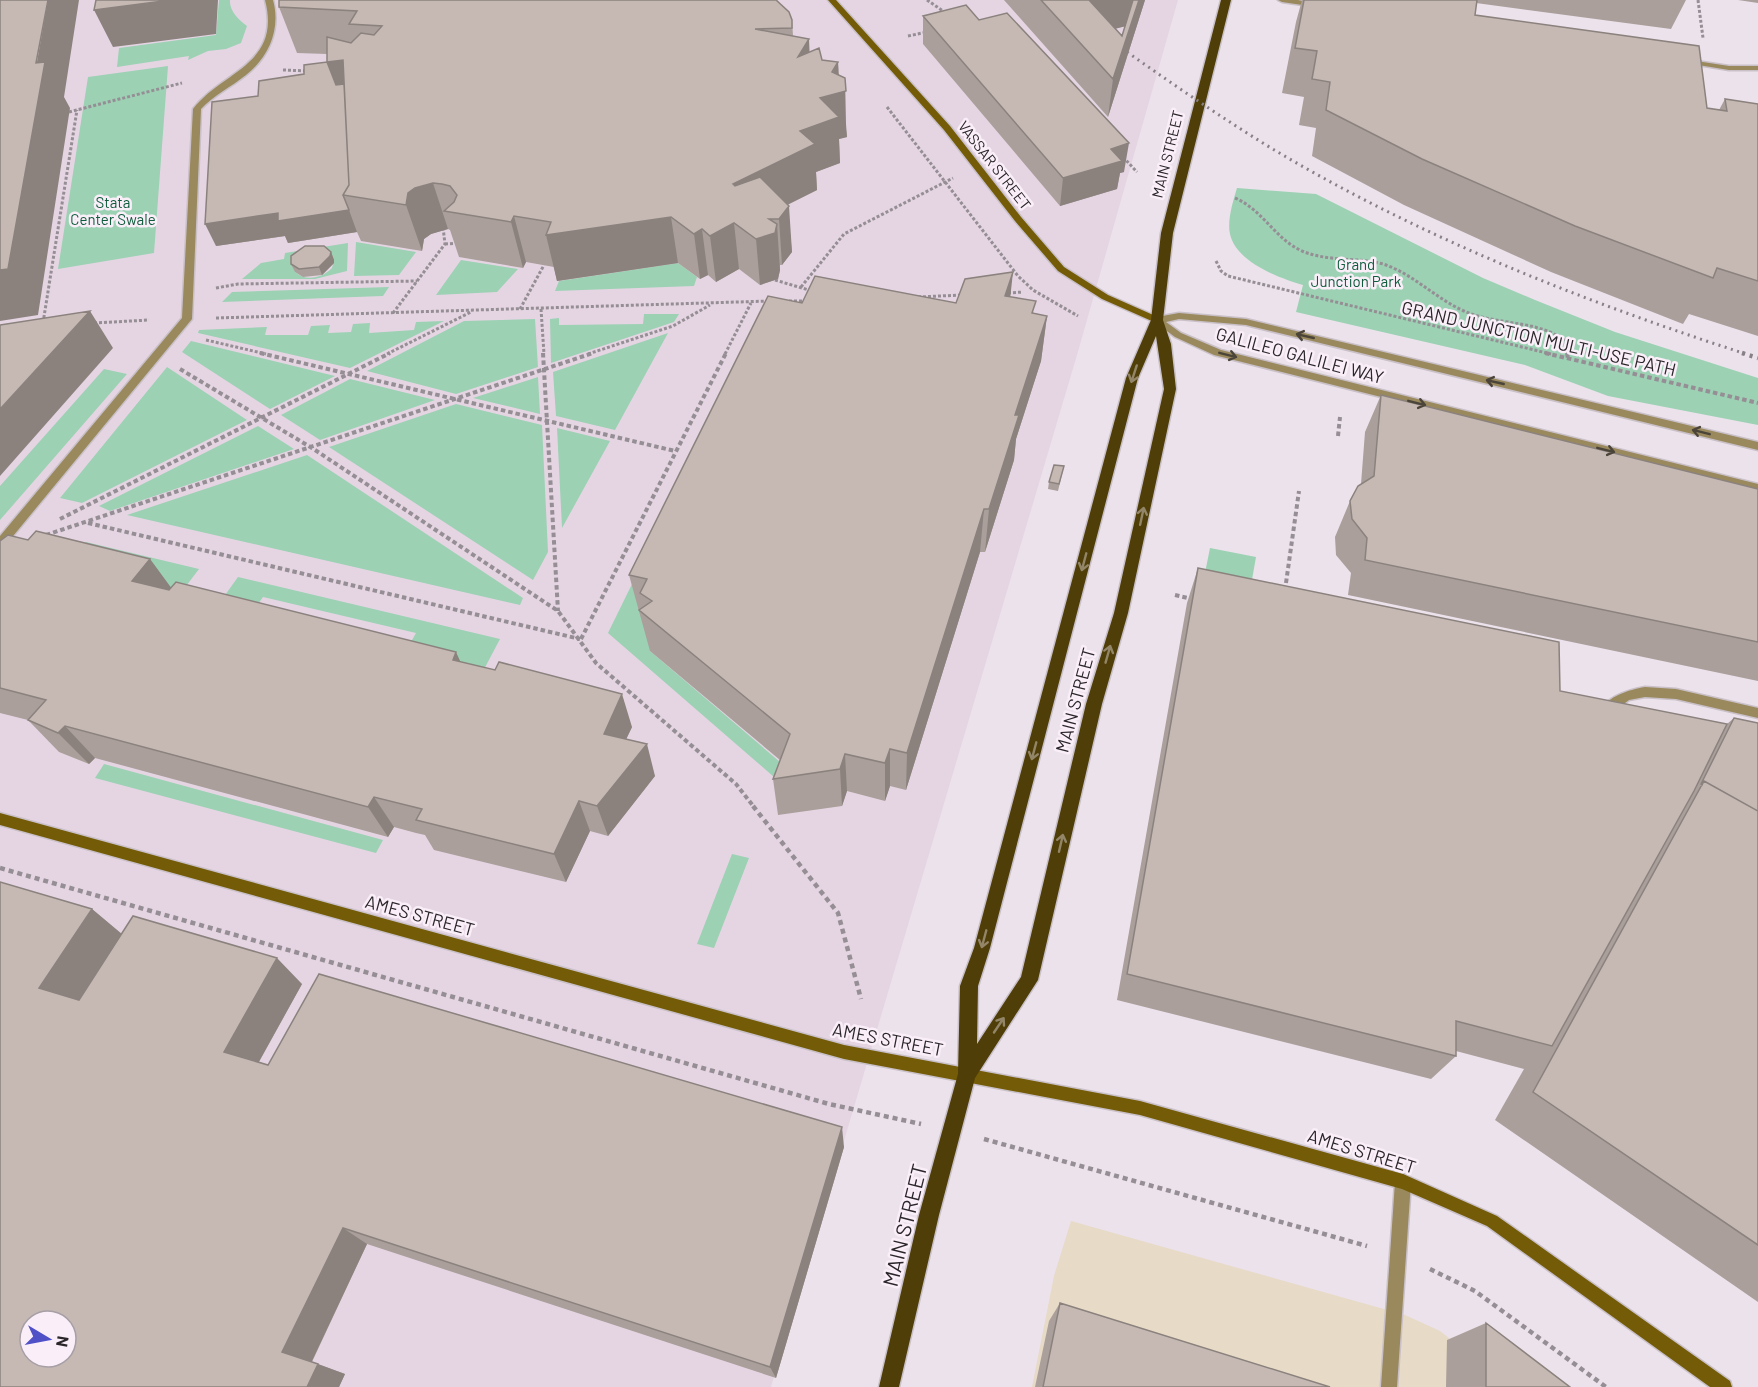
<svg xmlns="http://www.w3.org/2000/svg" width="1758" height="1387" font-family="Barlow,sans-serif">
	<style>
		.commercial { fill: #e7dac6 }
		.built { fill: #e5d5e3; fill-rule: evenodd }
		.green { fill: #9cd1b4; fill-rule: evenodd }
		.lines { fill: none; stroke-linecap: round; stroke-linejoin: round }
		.lane-casing { stroke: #c9c0c8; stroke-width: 3 }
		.street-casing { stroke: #c9c0c8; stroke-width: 3 }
		.secondary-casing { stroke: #c9c0c8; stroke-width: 3 }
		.primary-casing { stroke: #c9c0c8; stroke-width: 3 }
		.path-far2 { stroke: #958e94; stroke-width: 3; stroke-dasharray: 3 2; stroke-linecap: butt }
		.path-far1 { stroke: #958e94; stroke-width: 4; stroke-dasharray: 4.5 3; stroke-linecap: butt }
		.path { stroke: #958e94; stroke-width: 4.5; stroke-dasharray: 5 4; stroke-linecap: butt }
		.lane { fill: #99895d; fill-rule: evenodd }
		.street { fill: #99895d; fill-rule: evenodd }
		.secondary { fill: #735b07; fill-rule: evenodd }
		.primary { fill: #4f3e07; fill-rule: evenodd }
		.rail-far1 { stroke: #878086; stroke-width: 3; stroke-dasharray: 2 4.5; stroke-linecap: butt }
		.rail { stroke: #878086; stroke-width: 4.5; stroke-dasharray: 3 5; stroke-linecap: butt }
		.wall { fill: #aa9f9b; fill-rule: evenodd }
		.shaded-wall { fill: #8b827e }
		.building { fill: #c6b9b4; stroke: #8b827e; stroke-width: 1.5; fill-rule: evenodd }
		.oneway { stroke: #4b4439 }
		.oneway2 { stroke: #938568 }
		.labels { text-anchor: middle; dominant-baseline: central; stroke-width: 5; stroke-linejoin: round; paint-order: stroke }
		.far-street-label { font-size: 15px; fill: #2a2629; stroke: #faeff9 }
		.far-park-label { font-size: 15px; fill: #0e5c3c; stroke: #faeff9 }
		.street-label { font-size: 18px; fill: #2a2629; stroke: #faeff9 }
		.near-street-label { font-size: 21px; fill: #2a2629; stroke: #faeff9 }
	</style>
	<rect width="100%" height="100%" fill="#ece2eb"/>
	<path class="commercial" d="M1071,1221L1405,1315L1440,1331L1511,1387H1032L1054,1276Z"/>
	<path class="built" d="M0,0H1178L1077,355L771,1387H0ZM30,1321H66V1357H30Z"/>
	<path class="green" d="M219,0H230C229,11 239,20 247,26L241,43L226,49L208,51L188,60L189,56L117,67L119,48L216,35Z
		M168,66L154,253L58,269L88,77Z
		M1237,188L1316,194L1483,278L1535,300L1615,332L1758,378V425L1608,396L1525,365L1296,312L1303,285C1279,278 1236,262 1230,234C1227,221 1233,201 1237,188Z
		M356,242L416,252L399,275L354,276Z
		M348,243L347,271L315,279H242L261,263L284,259L285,253ZM334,260L332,268C322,278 306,282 295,272Z
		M461,260L518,269L497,292L436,295Z
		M678,263L697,277L694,286L555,291L559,281Z
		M389,287L383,296L222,302L232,292Z
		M644,314H679L674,322L551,363L550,319L559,318V325L643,324Z
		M535,319L538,367L456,394L367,371L464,321Z
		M444,321L350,368L198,333L199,330L267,327L265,335H308L311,326L330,325L328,333L351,332L353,324L370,323L369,333L414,330L416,322Z
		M668,333L615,430L556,416L553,372Z
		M191,341L335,376L270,409L182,352Z
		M167,367L247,420L82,503L60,498Z
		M104,369L127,374L0,520V486Z
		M538,377L540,414L473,398Z
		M350,379L435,400L320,440L281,415Z
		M456,404L542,425L548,552L533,580L329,447Z
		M258,426L294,449L110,511L99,506Z
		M557,428L610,441L562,528Z
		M307,455L523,598L520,605L127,515Z
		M679,488L653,620L650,651L780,762L774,777L608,633Z
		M86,542L199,569L180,594L66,566Z
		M1210,548L1256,557L1247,608L1200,598Z
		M238,577L500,639L481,675L403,656L416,633L263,597L249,617L215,609Z
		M104,764L383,840L376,853L95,778Z
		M732,854L749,858L714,948L697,944Z"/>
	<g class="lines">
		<g class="lane-casing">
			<path id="lane" d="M1645,687L1676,689L1758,708V718L1676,699L1645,697L1629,700L1609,715H1601L1599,711C1609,696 1628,690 1645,687Z
				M1403,1174L1408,1177L1411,1182L1397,1387H1381L1395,1182L1398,1177Z"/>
		</g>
		<g class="street-casing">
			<path id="street" d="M265,0H273C281,29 269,57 246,75C231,87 214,95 201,109L192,319L4,547L0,548V536L182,318L193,109C222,71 282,65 265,0Z
				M1278,0H1298L1320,5L1316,7L1282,2Z
				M1683,59L1729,66H1758V70H1729L1686,63L1682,61Z
				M1179,313L1246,319L1758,442V450L1246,325L1179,319L1166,322L1181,333L1221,350L1758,484V492L1214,355L1175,337L1152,320L1157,317Z"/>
		</g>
		<g class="secondary-casing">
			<path id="secondary" d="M828,0H836L950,126L1021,217L1064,267L1108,295L1160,318V322H1154L1102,299L1058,271L1015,221L944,130Z
				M0,813L844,1045L1140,1101L1403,1174L1497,1216L1730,1381L1732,1387H1710L1487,1226L1402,1189L1140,1115L844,1059L0,825Z"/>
		</g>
		<g class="primary-casing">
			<path id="primary" d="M1221,0H1231L1173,233L1163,320L1171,344L1176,389L1128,613L1102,704L1038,980L975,1078L939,1215L899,1387H879L919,1215L958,1074L960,986L974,948L1126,378L1151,320L1161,233ZM1156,336L1164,389L1114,613L1086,704L1021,977L977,1044L978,986L990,948L1138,378Z"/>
		</g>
		<path class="path-far2" d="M927,0L946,13
			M1698,0L1703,38
			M908,36L927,32
			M283,70L309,71
			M887,107L1018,276L1033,290L1078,316
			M69,112L182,83
			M1123,157L1137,172
			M1235,198C1263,210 1275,239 1302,251C1328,262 1357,257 1383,264C1417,275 1441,305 1475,315C1506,325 1538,321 1566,341L1567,354
			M445,244L459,243
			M1216,261L1221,271L1228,276L1551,354
			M775,280L812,291
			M801,287L844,234L953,178
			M216,288L238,284L417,281
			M1008,293L1023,292
			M918,297L962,295
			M789,301H806
			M520,309L544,265
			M541,309L544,354
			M393,313L445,244L443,227
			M216,318L770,301
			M43,323L77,110
			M94,323L149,320
			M206,340L266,354
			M387,354L471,312
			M588,354L673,326L710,305
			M725,354L751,303"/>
		<path class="path-far1" d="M260,353L675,451
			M543,353L558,611
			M1545,353L1758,403
			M1567,353L1568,359
			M180,369L312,448L558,611L596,663L736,784L754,807
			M1338,436L1340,417
			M60,519L390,353
			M88,523L580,639
			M46,535L593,353
			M1286,583L1299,491
			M1175,595L1192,599
			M581,639L726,353"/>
		<path class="path" d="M753,806L838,913L861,999
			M0,868L829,1104L921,1124
			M984,1139L1367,1246
			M1430,1269L1475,1291L1606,1387"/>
		<use href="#lane" class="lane"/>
		<use href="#street" class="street"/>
		<use href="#secondary" class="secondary"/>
		<use href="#primary" class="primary"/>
		<path class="rail-far1" d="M1127,52C1174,85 1222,118 1271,148C1420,237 1582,301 1746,354"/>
		<path class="rail" d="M1742,353L1758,358"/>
	</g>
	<path class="wall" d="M279,0H777L792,20L793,36L809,39V52L822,60L838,62L839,75L847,137L839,139L840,163L816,172L817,190L787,205L792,252L782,265H780V270L778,279L760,285L739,269L716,282L708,275L700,279L678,263L557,281L554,267L526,262L523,268L459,257L450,230L448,229L431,234L424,239L422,251L361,241L357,232L288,243L285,236L216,246L258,96L304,74L327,62V54L297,53L279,7Z
		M1004,0H1145L1108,117ZM1125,26L1122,36L1115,29Z
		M1302,0H1686L1671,29L1476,3L1475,15L1707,108L1719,110L1725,99L1758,104V336L1689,314L1683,324L1551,272L1404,205L1312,156L1316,128L1299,125L1304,97L1282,93L1296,22Z
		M1738,0H1758V3Z
		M923,16L979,20L1124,172L1120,173L1117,189L1060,206L923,44Z
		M331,252L334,260V263L322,275L303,277L295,272L291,264Z
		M1010,297L1034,313L1047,316L1041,361L1016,439L1014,460L985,552H980L906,790L890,786L885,801L847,791L842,806L778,815L773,779L780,760L650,651L629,575L802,303H956Z
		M1381,395L1758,489V681L1348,595L1351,573L1336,555L1335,537L1350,501L1361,484L1365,432Z
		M1064,466L1058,491L1048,489L1049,482Z
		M28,540L150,559L171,588L461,662L632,727L626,739L655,776L608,836L590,831L566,882L434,850L425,835L416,833L394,827L388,837L95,758L89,764L59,752L28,720L0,713V541Z
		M1198,568L1560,691L1727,724L1734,718L1758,723V1302L1495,1120L1524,1069L1456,1051V1056L1431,1079L1117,1000L1187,603Z
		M92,909L122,934L302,984L259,1062L268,1065L844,1147L776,1378L367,1244L312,1362L345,1374L339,1387H0Z
		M1060,1303L1330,1387H1035L1049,1321Z
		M1486,1323L1570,1387H1446L1447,1340Z"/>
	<path class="shaded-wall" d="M48,0H79L64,97L70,108L38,315L0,321V270Z
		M171,0H218L216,34L113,47L94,10Z
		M1088,0H1135L1131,25L1083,36Z
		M1139,0H1145L1108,117L1113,79Z
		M809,39L811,85L798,57Z
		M343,60L359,106L344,108L327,62Z
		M838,62L839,93L845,78L846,124L847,137L839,139L840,163L816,172L817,190L741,228L733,184L800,131L820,98Z
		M1129,143L1124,172L1120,173L1117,189L1060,206L1063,178L1111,149Z
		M433,183L448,229L431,234L424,239L422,251L406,205L408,193L415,188Z
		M789,206L792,252L782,265L779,219Z
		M349,210L357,232L288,243L285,236L216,246L205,224L278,213Z
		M514,216L526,262L523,268L511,222Z
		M671,217L678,263L557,281L546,235Z
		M734,223L739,269L716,282L710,236Z
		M777,224L780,270L778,279L760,285L756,239Z
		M702,229L708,275L700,279L694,234Z
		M331,252L334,260V263L322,275L319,267Z
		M1013,272L1008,318L1005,296Z
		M90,311L113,348L0,476V409Z
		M1047,316L1041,361L1016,439L1014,460L985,552L989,509L1015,415Z
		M984,509L980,552L906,790L907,753Z
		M150,559L175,593L132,581Z
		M456,652L471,685L453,660Z
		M622,694L632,727L614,765L604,734Z
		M65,726L95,758L89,764L58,733Z
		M647,744L655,776L608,836L597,806Z
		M890,749V786L885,801V763Z
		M845,754L847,791L842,806L840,769Z
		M374,797L394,827L388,837L368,807Z
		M579,801L590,831L566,882L554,854Z
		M92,909L124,936L74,1013L39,988Z
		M277,958L302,984L252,1074L224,1052Z
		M842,1127L844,1147L776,1378L770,1367Z
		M343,1228L367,1244L311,1363L282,1352Z
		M318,1364L345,1374L339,1387H307Z"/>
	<path class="building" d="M0,0H48L36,63L45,62L8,269L0,270Z
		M96,0H171L94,10Z
		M279,0H776L789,12L792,20V28L755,29L809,39L798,57L819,48L822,60L838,62L832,72L845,78L846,91L820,98L839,117L800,131L815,144L733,184L735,186L760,177L789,206L779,219H769L777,224L775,233L756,239L734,223L710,236L702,229L694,234L671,217L546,235L551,222L514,216L511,222L444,211L454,202L457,195L450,186L442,184L433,183L415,188L408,193L406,205L343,195L349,185L343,60L327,62V37L351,43L361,33L374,35L382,26L349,24L357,11L279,7Z
		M1041,0H1089L1122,36L1133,0H1139L1113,79Z
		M1304,0H1477L1475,15L1699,46L1707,108L1727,111L1725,99L1758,104V281L1717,268L1713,278L1575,226L1422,159L1326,110L1330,82L1312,79L1317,51L1295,48Z
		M966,5L979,20L1007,13L1129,143L1111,149L1122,161L1063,178L923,16Z
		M327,62L336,85L344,84L349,185L343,195L349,210L278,221V213L205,224L212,102L258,96L259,81L304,74V65Z
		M305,246H324L331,252L330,256L319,267L299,269L291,264V256Z
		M1013,272L1005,296L1036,301L1032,313L1047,316L1015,415H1019L989,509H984L907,753L890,749L885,763L845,754L840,769L773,779L790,734L639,610L652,601L640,593L647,579L629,575L768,296L802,303L815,276L956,303L965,279Z
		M90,311L0,409V325Z
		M1381,395L1758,489V642L1365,560L1367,538L1352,519L1350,501L1358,486L1374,476Z
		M1054,465L1064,466L1059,484L1049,482Z
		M36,531L150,559L132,581L169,590L176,582L456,652L453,660L495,670L499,662L622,694L604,734L647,744L597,806L579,801L554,854L416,820L422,809L374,797L368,807L65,726L58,733L28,720L46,700L0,688V541L8,535L28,540Z
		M1198,568L1559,642L1560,691L1727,724L1694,791L1552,1046L1456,1021V1056L1127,974Z
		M1734,718L1758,723V811L1704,781L1702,785L1701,784Z
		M1704,781L1758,811V1245L1533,1092Z
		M0,882L92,909L39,988L79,1000L133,916L277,958L224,1052L268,1065L319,974L842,1127L770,1367L343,1228L282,1352L318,1364L307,1387H0ZM30,1321H66V1357H30Z
		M1060,1303L1330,1387H1043Z
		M1486,1323L1570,1387H1486Z"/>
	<defs><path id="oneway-shaft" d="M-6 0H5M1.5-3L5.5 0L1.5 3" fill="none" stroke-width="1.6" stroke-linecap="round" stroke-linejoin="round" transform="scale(1.5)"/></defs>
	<g class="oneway">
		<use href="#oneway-shaft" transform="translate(1305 336) rotate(-167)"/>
		<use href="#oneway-shaft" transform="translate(1228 355) rotate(14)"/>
		<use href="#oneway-shaft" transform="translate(1495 382) rotate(-167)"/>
		<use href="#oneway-shaft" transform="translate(1417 403) rotate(14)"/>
		<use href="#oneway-shaft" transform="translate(1701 432) rotate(-166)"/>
		<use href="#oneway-shaft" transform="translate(1606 450) rotate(14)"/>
	</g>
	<g class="oneway2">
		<use href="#oneway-shaft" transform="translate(1134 374) rotate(108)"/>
		<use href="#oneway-shaft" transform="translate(1142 516) rotate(-78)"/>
		<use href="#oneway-shaft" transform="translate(1084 562) rotate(105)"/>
		<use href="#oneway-shaft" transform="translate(1108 654) rotate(-74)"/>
		<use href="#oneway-shaft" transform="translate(1034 751) rotate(105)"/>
		<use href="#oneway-shaft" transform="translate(1061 843) rotate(-77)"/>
		<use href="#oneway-shaft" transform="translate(984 939) rotate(105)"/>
		<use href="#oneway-shaft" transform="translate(999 1025) rotate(-56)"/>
	</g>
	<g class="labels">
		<g class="far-street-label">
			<text transform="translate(1167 154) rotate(-76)">MAIN STREET</text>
			<text transform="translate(995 165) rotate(52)">VASSAR STREET</text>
		</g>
		<g class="far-park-label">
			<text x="113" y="202">Stata<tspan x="113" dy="17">Center Swale</tspan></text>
			<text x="1356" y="264">Grand<tspan x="1356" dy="17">Junction Park</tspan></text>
		</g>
		<g class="street-label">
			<text transform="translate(1539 338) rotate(13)">GRAND JUNCTION MULTI-USE PATH</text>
			<text transform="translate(1300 355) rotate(15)">GALILEO GALILEI WAY</text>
			<text transform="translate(1075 700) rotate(-75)">MAIN STREET</text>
			<text transform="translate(420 915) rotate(15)">AMES STREET</text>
			<text transform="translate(888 1039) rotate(11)">AMES STREET</text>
			<text transform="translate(1362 1151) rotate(17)">AMES STREET</text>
		</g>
		<g class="near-street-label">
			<text transform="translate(904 1225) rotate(-76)">MAIN STREET</text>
		</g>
	</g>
	<g transform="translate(48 1339) rotate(100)"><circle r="28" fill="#faeff9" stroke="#a79fa6" stroke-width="1.5"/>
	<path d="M0-4.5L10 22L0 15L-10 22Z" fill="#5050c7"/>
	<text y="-9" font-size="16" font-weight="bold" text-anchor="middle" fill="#2a2629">N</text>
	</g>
</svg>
